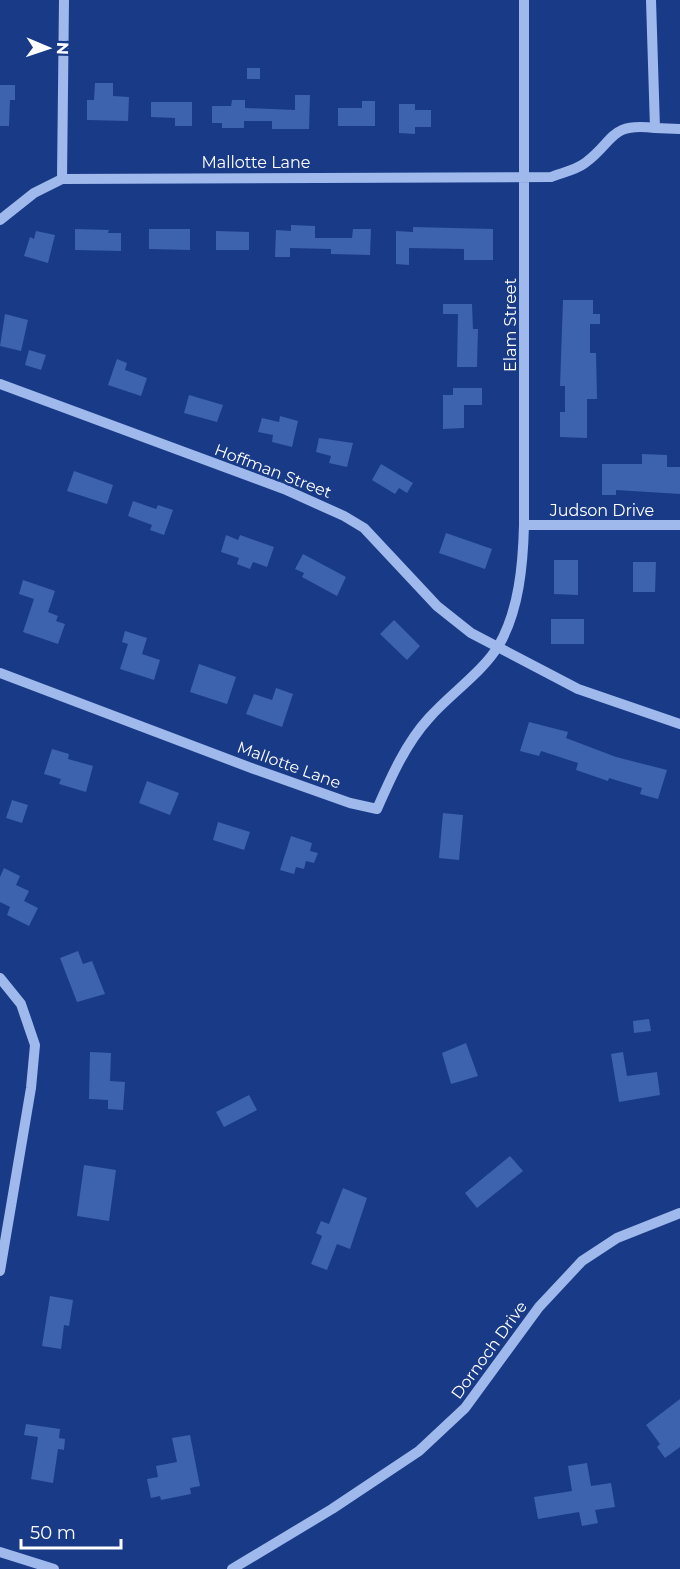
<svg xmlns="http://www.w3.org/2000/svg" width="680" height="1569" font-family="Montserrat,sans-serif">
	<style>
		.building { fill: #3d62ae }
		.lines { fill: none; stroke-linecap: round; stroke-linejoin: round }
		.minor { stroke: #a0b9ed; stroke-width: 10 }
		.labels { text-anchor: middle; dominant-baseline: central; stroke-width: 5; stroke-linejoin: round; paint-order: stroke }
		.street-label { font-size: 16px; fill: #fff; stroke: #193b87 }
	</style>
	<rect width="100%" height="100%" fill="#193b87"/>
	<path class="building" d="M247,68H260V79H247Z
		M95,83H113V96L129,97L128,121L87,120V100H94Z
		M0,85H15V100H10L9,126H0Z
		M295,95H310L309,129H272V121H244V128H222V123H212V106H231L232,100H245V108L295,110Z
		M362,101H375V126H338V108H362Z
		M151,102H192V126H175V118L151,117Z
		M399,104H415V110H431V127H415V134L399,133Z
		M291,225L315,226V238H352L353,229H371L370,255L331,254V249L290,248V257H275L276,230L291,231Z
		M413,227L493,229V260H464V249L409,248V265L396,264V231L413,232Z
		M75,229L109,230L108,233H121V251L75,250Z
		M149,229H190V250L149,249Z
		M36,231L55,235L48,263L24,256L30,237L34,239Z
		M216,231L249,232V250H216Z
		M563,300H593V314H600V324H590V353H596L597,399H587V438L560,437V412H565V386H560Z
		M443,304H472L473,329H478L477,367H457L458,314H443Z
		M5,314L28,320L21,351L0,346Z
		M29,350L46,355L41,370L25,365Z
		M117,359L127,363L125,370L147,378L141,396L108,385Z
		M453,388H482V405H464V428L443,429V395H453Z
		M189,395L223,405L217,422L184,413Z
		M280,416L298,421L292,447L272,442L273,435L258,432L262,418L279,422Z
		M319,438L353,443L347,467L329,463L331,456L316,452Z
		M642,454L667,455V467H680V494L616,490V495H602V464H642Z
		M381,464L413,483L407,493L399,488L395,494L372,480Z
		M74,471L113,485L107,504L67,491Z
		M133,501L156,509L158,505L173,510L164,535L150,530L152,525L128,516Z
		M446,533L492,549L485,569L439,553Z
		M226,535L238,540L240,535L274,547L267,567L253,562L250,569L237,564L239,558L221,552Z
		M303,554L346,577L337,596L302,577L304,573L295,569Z
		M554,560H578V595L554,594Z
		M633,562H656L655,592H633Z
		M23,580L55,591L48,612L58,616L56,621L65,624L58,644L23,632L34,599L19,594Z
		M551,619H584V644H551Z
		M394,620L420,646L407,660L380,634Z
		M125,631L147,638L142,654L160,660L154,680L120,669L128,644L122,642Z
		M199,664L236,677L227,704L190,692Z
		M276,688L293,694L282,727L246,714L254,694L272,700Z
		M529,722L568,732L566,738L616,757L667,770L658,799L640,794L642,788L609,778L608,781L576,770L578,763L541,751L539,756L520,751Z
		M52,749L69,754L68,759L93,766L86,792L59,784L61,779L44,774Z
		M147,781L179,793L170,815L139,803Z
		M12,800L28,805L22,823L6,818Z
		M443,813L463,815L459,860L439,858Z
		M218,822L250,832L244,850L213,840Z
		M291,836L312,843L310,851L318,853L314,863L306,861L304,869L296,867L294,874L280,870Z
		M4,868L20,876L16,885L29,891L24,901L38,908L29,926L7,915L10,907L0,902V877Z
		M78,951L83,964L92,961L105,994L77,1002L60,958Z
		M649,1019L651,1031L634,1033L633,1021Z
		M466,1043L478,1076L451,1084L442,1053Z
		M90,1052L111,1053L110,1081L125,1082L123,1110L108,1109V1100L89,1099Z
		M623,1052L627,1076L657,1072L660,1095L619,1102L611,1054Z
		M249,1095L257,1110L224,1127L216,1112Z
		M510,1156L523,1171L477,1208L465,1193Z
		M84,1165L116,1170L109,1221L77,1216Z
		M343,1188L367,1198L350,1249L337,1244L327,1270L311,1264L322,1236L316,1233L321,1221L329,1224Z
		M50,1296L73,1300L69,1326L64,1325L61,1349L42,1346Z
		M680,1399V1447L665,1458L657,1447L660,1444L646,1425Z
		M26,1424L60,1429L59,1438L65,1439L64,1450L58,1449L53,1483L31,1479L38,1437L24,1435Z
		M190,1435L200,1486L190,1488L191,1494L161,1500L160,1496L151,1498L147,1479L158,1477L156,1466L177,1462L172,1438Z
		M587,1463L591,1486L611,1483L615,1507L595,1510L598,1523L582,1526L579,1512L538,1519L534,1497L572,1491L568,1466Z"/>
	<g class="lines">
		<path class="minor" d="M651,0L655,128L680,129
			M62,179L64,0
			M0,220L34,193L62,179L551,177C561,173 576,170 585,163C615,141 609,122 655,128
			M0,384L284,489L344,516L364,528L437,606L471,633L578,689L680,724
			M524,525H680
			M0,673L254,769L350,803L377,809C391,777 406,743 429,718C451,693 482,673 499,645C519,610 523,565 524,525V0
			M0,978L21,1004L35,1045L31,1088L0,1271
			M0,1552L54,1569
			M232,1569L332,1509L419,1451L465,1408L539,1307L582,1261L617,1238L680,1213"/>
	</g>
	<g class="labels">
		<g class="street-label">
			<text x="256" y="162">Mallotte Lane</text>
			<text transform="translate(510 325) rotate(-90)">Elam Street</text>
			<text transform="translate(273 471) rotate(21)">Hoffman Street</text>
			<text x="602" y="510">Judson Drive</text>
			<text transform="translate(289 765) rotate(20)">Mallotte Lane</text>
			<text transform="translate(489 1350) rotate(-54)">Dornoch Drive</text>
		</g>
	</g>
	<g transform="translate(48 48) rotate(92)" stroke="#193b87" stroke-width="4.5" paint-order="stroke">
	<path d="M0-4.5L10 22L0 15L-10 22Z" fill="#ffffff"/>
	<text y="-9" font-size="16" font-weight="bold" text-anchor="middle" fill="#ffffff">N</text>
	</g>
	<path d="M21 1539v9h100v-9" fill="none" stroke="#ffffff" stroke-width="3"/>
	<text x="30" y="1539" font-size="18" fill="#ffffff" stroke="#193b87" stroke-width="4.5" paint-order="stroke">50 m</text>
</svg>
